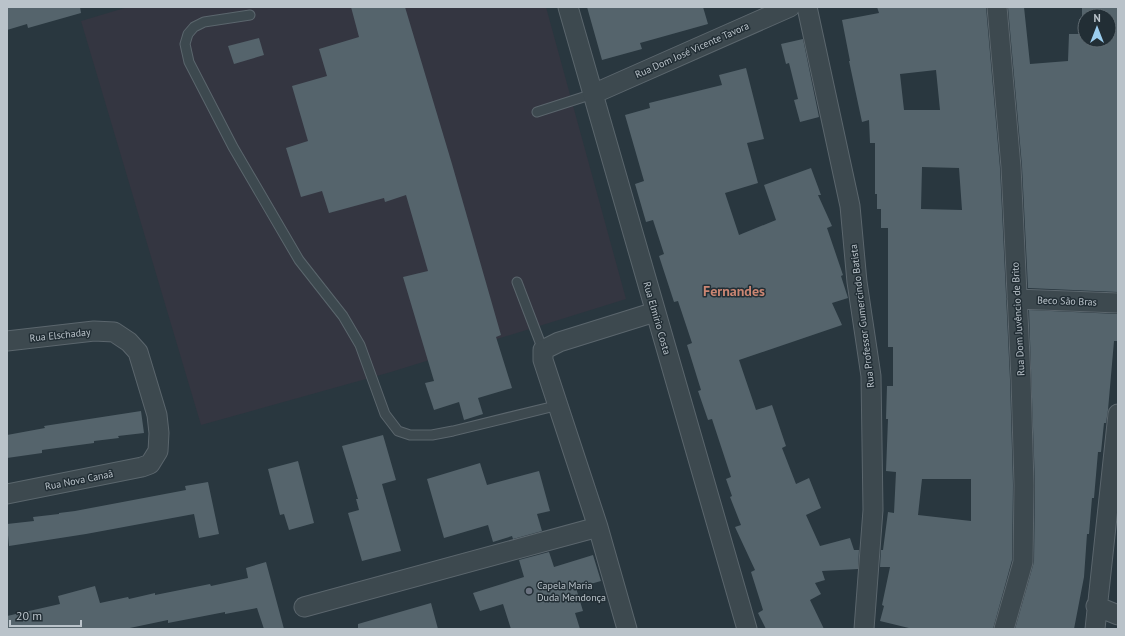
<svg xmlns="http://www.w3.org/2000/svg" width="1125" height="636" font-family="'PT Sans',sans-serif">
	<style>
		.medical { fill: #343641 }
		.building { fill: #55646c; fill-rule: evenodd }
		.lines { fill: none; stroke-linecap: round; stroke-linejoin: round }
		.lane-casing { stroke: #5b666d; stroke-width: 11 }
		.street-casing { stroke: #5b666d; stroke-width: 21 }
		.lane { stroke: #3d494f; stroke-width: 9 }
		.street { stroke: #3d494f; stroke-width: 19 }
		.worship-dot { fill: #6b7280; stroke: #222e35; stroke-width: 1.5 }
		.labels { text-anchor: middle; dominant-baseline: central; stroke-width: 3; stroke-linejoin: round; paint-order: stroke }
		.street-label { font-size: 10px; fill: #bac3ca; stroke: #222e35 }
		.poi-label { font-size: 10px; fill: #bac3ca; stroke: #222e35; text-anchor: start }
		.district-label { font-size: 14px; font-weight: bold; fill: #cb8673; stroke: #222e35 }
	</style>
	<rect width="100%" height="100%" fill="#29373f"/>
	<path class="medical" d="M128,7H546L626,299L391,372L201,425L81,21Z"/>
	<path class="building" d="M7,7H80L81,13L28,28L27,24L7,30Z
		M351,7H405L452,164L501,335L496,337L512,388L478,398L483,414L464,420L459,402L434,410L425,383L434,381L403,277L428,271L406,195L385,202L384,198L329,213L322,191L301,197L286,148L308,141L292,86L327,76L319,49L359,37Z
		M587,7H703L708,24L640,43L642,49L602,60Z
		M877,7H986L1000,168L1010,379L1013,485L1012,560L993,629H913L880,621L884,606L882,605L890,567H880L881,550H883L888,512L894,513L896,472L886,471L888,419H886L887,386H893V347H888V228H881V209H877V194H875V143H870L869,120L862,122L849,61H850L842,20L879,13ZM936,70L940,110H904L900,74ZM922,167L959,168L962,210L921,209ZM922,479H971V521L918,515Z
		M1008,7H1024L1030,64L1068,61L1069,34H1079V19H1082V7H1118V292L1028,288L1022,166ZM1085,16H1109V40H1085Z
		M259,38L264,55L234,64L228,46Z
		M803,39L819,117L800,122L794,100L798,99L789,63L786,64L781,44Z
		M746,68L764,139L747,143L758,183L725,193L739,235L776,220L764,185L811,168L821,195H818L832,226L827,228L843,275L841,276L848,298L832,303L842,325L739,360L756,410L772,405L786,446L782,448L796,484L809,478L821,508L806,515L820,546L850,538L854,550H859L858,569L822,571L825,580L815,583L821,594L810,600L824,629H766L758,613L763,610L751,572L755,570L735,527L741,525L730,497L732,496L726,479L731,477L712,419L708,420L698,391L701,390L687,345L692,343L678,301L674,302L659,256L664,254L653,220L646,222L635,184L644,181L625,115L650,108L649,103L722,85L719,75Z
		M1029,310L1118,314V341H1114L1108,410L1106,423H1104L1101,452H1098L1094,498H1092L1089,534H1087L1084,577L1074,629H1015L1034,562L1035,485Z
		M141,411L144,433L118,436L119,438L94,441V443L42,450V453L7,458V435L45,428L44,426Z
		M383,435L396,480L382,484L401,551L362,561L348,513L359,510L356,499H358L342,446Z
		M298,461L314,523L289,530L284,514L280,515L268,469Z
		M480,463L487,485L539,471L550,511L537,514L542,531L513,539L512,536L493,542L488,525L444,538L427,479Z
		M208,482L219,534L199,538L194,514L86,534L9,546L7,524L34,521L33,517L59,514V513L75,511L186,490L185,486Z
		M549,552L554,567L593,555L601,581L576,588L583,611L575,613L580,629H511L503,604L480,611L473,593L524,577L519,560Z
		M266,562L284,629H264L257,608L225,614V612L168,623V620L125,629H7V616L60,604L58,596L95,586L100,603L128,597L129,599L155,593V595L210,584L211,586L248,578L246,568Z
		M431,603L438,629H358V624Z"/>
	<g class="lines">
		<g class="lane-casing">
			<path id="lane" d="M250,15L204,22L194,27L188,34L185,44L189,62L233,147L299,260L343,316L360,345L385,414L398,431L410,435H432L453,431L559,405
				M537,112L593,94
				M517,282L543,350"/>
		</g>
		<g class="street-casing">
			<path id="street" d="M568,7L747,629
				M807,7L850,206L857,282L871,376L873,510L864,629
				M997,7L1011,167L1021,379L1024,485L1023,562L1004,629
				M593,94L790,7
				M1017,299L1118,303
				M7,341L94,331L114,332L129,342L138,352L157,415L159,433L158,451L150,464L142,467L7,494
				M1096,606L1118,615
				M304,607L598,527
				M627,629L598,527L543,360V350L559,342L655,312
				M1095,629L1118,414"/>
		</g>
		<use href="#lane" class="lane"/>
		<use href="#street" class="street"/>
	</g>
	<circle class="worship-dot" cx="529" cy="591" r="4"/>
	<g class="labels">
		<g class="street-label">
			<text transform="translate(692 50) rotate(-24)">Rua Dom José Vicente Tavora</text>
			<text transform="translate(1067 301) rotate(2)">Beco São Bras</text>
			<text transform="translate(862 316) rotate(-97)">Rua Professor Gumercindo Batista</text>
			<text transform="translate(657 318) rotate(74)">Rua Elmirio Costa</text>
			<text transform="translate(1018 319) rotate(-93)">Rua Dom Juvêncio de Brito</text>
			<text transform="translate(60 335) rotate(-6)">Rua Elschaday</text>
			<text transform="translate(79 480) rotate(-11)">Rua Nova Canaã</text>
		</g>
		<g class="poi-label">
			<text x="537" y="585">Capela Maria<tspan x="537" dy="12">Duda Mendonça</tspan></text>
		</g>
		<g class="district-label">
			<text x="734" y="291">Fernandes</text>
		</g>
	</g>
	<rect width="1125" height="636" fill="none" stroke="#bac3ca" stroke-width="16"/>
	<g transform="translate(1097 28)"><circle r="19" fill="#222e35" stroke="#5f6a71"/>
	<path d="M0-3L7 15L0 10L-7 15Z" fill="#9bcdee"/>
	<text y="-6" font-size="11" font-weight="bold" text-anchor="middle" fill="#bac3ca">N</text>
	</g>
	<path d="M10 620v6h71v-6" fill="none" stroke="#bac3ca" stroke-width="2"/>
	<text x="16" y="620" font-size="12" fill="#bac3ca" stroke="#222e35" stroke-width="3" paint-order="stroke">20 m</text>
</svg>
